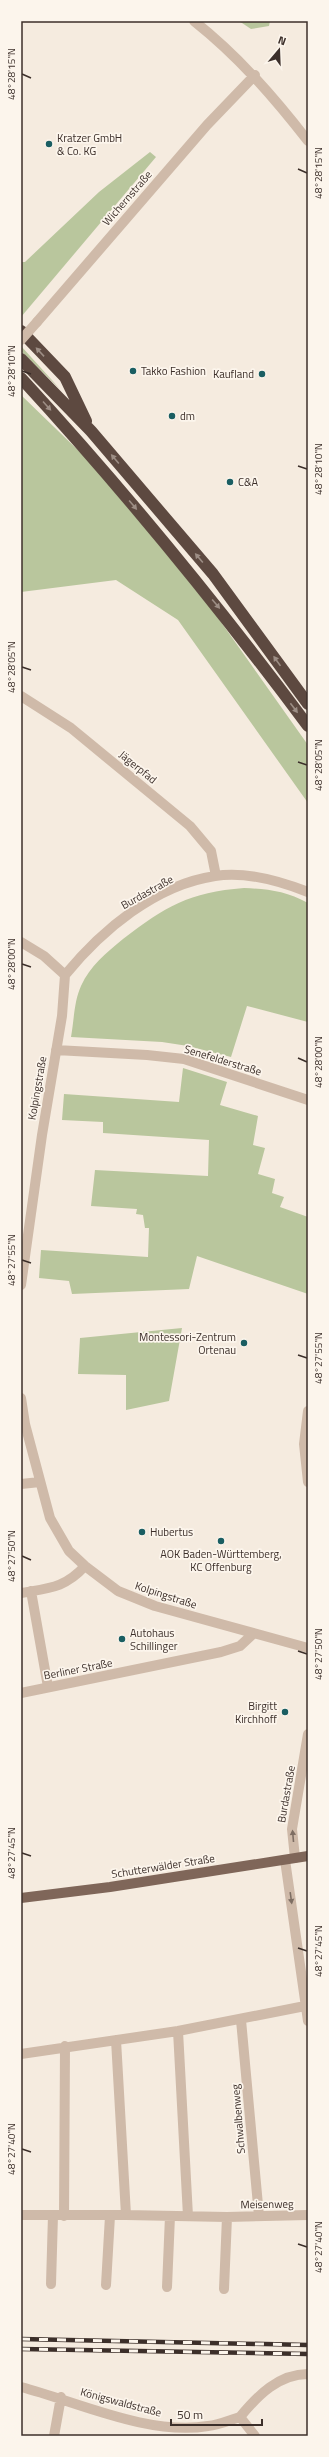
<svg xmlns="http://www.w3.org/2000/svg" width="329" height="2457" font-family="'Titillium Web',sans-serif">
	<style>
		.green { fill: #b9c69d }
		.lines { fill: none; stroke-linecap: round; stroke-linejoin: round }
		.minor { stroke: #cfbaa9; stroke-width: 10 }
		.major { stroke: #7f6659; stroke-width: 10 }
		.highway { stroke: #5d4940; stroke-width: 12 }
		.rail-casing { stroke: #3c2f2a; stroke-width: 4.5 }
		.rail { stroke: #fcf5ec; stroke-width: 3; stroke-dasharray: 9; stroke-linecap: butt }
		.minor-bridge { stroke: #cfbaa9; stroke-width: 10 }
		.oneway { fill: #9d8e85 }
		.oneway2 { fill: #7e6e63 }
		.ticks { fill: none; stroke: #3c2f2a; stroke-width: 1.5 }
		.poi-dot { fill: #1a5e62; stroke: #fcf5ec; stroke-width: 1.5 }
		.labels { text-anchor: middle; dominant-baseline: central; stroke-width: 3.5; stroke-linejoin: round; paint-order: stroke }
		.poi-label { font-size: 11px; fill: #3c2f2a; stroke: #fcf5ec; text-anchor: start }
		.street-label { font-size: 11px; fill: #3c2f2a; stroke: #fcf5ec }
		.neatline { fill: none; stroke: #3c2f2a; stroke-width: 1.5 }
		.ticks-label { font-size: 10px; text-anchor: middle; fill: #3c2f2a }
	</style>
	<rect width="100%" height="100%" fill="#f5ebdf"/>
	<path class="green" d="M239,21H270L269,26L251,29Z
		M150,152L156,157L21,317V262H25L99,192Z
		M21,346L60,389L21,351Z
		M21,395L85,457L156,541L216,615L308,745V803L178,620L116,580L21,592Z
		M244,888C268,889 286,891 308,903V1022L247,1006L231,1057L188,1046L162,1042L71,1037C74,1021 74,1001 81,986C90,966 106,953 123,939C165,907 189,892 244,888Z
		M183,1068L227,1082L220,1105L258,1116L253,1145L265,1148L258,1174L275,1179L272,1193L284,1197L280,1207L308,1217V1294L197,1256L189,1289L72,1294L69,1281L39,1278L41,1250L148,1257L149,1228H145L143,1215L136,1214L137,1209L91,1206L95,1170L208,1176L209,1140L103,1133V1122L62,1120L64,1094L179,1102Z
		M182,1328L169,1401L126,1410V1375L78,1374L80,1338Z"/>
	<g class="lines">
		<path class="minor" d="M194,21C238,56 273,96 308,141
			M37,322L207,125L255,75
			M21,696L71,728L190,826L211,851L216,876
			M21,942L44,956L65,975L62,1016L42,1135L21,1285
			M65,975C102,930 155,885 215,876C245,871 280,881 308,892
			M56,1050L147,1055L184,1059L308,1100
			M21,1398L25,1424L50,1518L69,1551L85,1566L118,1591L155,1606L308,1648
			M308,1411L304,1444L308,1482
			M21,1484L40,1482
			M31,1591L48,1687
			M21,1593C49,1588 65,1588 85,1566
			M21,1693L221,1652L240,1646L253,1634
			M295,1858L292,1829L308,1734
			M285,1860L308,2021
			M241,2020L259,2216
			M178,2031L188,2216
			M116,2040L126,2215
			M21,2054L178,2031L305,2006
			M21,2215H126L227,2217L308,2215
			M64,2216L65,2046
			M51,2284L53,2215
			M106,2285L110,2216
			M167,2287L170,2216
			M224,2289L227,2217
			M21,2387C78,2402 149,2436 208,2426C219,2425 230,2420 240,2417
			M240,2417C258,2395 279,2374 308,2374
			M240,2417L255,2436
			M54,2436L61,2397"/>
		<path class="major" d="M21,1898L110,1887L308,1856"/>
		<path class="highway" d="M21,331L65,377L86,421
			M21,359L91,431L213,574L308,704
			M21,378C123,489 218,605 308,726"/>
		<g class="rail-casing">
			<path id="rail" d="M21,2339L308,2345
				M21,2349L308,2354"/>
		</g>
		<use href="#rail" class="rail"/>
		<path class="minor-bridge" d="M21,340L37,322"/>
	</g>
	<defs><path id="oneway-solid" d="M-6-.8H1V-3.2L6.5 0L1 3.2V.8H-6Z"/></defs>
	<g class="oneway">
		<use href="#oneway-solid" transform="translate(40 352) rotate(-133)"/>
		<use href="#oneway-solid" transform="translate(47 406) rotate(48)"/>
		<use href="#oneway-solid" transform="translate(115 459) rotate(-130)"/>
		<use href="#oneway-solid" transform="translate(133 505) rotate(50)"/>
		<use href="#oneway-solid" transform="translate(199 558) rotate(-130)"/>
		<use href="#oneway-solid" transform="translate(216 604) rotate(50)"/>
		<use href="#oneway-solid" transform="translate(277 661) rotate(-125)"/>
		<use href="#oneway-solid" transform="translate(294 708) rotate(53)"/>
	</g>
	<g class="oneway2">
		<use href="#oneway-solid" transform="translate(293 1836) rotate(-95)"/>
		<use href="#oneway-solid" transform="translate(291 1898) rotate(82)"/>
	</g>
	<path class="ticks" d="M22,74L31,78M298,169L307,173M22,371L31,374M298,466L307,469M22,667L31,670M298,762L307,765M22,964L31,967M298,1058L307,1062M22,1260L31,1263M298,1355L307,1358M22,1556L31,1560M298,1651L307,1654M22,1853L31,1856M298,1948L307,1951M22,2149L31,2152M298,2244L307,2247"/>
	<g class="poi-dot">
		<circle cx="49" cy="144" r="4"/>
		<circle cx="133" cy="371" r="4"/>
		<circle cx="262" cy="374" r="4"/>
		<circle cx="172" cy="416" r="4"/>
		<circle cx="230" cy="482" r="4"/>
		<circle cx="244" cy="1343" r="4"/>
		<circle cx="142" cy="1532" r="4"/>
		<circle cx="221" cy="1541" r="4"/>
		<circle cx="122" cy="1639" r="4"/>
		<circle cx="285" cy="1712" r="4"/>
	</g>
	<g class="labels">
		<g class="poi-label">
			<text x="57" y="138">Kratzer GmbH<tspan x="57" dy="13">&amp; Co. KG</tspan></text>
			<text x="141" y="371">Takko Fashion</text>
			<text x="254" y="374" text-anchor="end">Kaufland</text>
			<text x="180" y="416">dm</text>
			<text x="238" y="482">C&amp;A</text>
			<text x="236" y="1337" text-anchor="end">Montessori-Zentrum<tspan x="236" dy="13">Ortenau</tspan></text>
			<text x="150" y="1532">Hubertus</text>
			<text x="221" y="1554" text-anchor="middle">AOK Baden-Württemberg,<tspan x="221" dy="13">KC Offenburg</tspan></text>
			<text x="130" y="1633">Autohaus<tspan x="130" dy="13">Schillinger</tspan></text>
			<text x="277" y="1706" text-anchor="end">Birgitt<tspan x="277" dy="13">Kirchhoff</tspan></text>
		</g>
		<g class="street-label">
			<text transform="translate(127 198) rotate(-49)">Wichernstraße</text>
			<text transform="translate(138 767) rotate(39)">Jägerpfad</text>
			<text transform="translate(147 892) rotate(-29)">Burdastraße</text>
			<text transform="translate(223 1060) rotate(17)">Senefelderstraße</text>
			<text transform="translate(37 1088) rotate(-80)">Kolpingstraße</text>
			<text transform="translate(166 1595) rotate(18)">Kolpingstraße</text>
			<text transform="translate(78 1669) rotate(-11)">Berliner Straße</text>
			<text transform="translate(286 1794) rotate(-80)">Burdastraße</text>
			<text transform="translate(163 1866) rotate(-9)">Schutterwälder Straße</text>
			<text transform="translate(238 2119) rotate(-95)">Schwalbenweg</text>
			<text transform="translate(267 2204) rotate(-1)">Meisenweg</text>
			<text transform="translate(121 2402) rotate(15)">Königswaldstraße</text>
		</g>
	</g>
	<rect width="329" height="2457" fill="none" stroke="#fcf5ec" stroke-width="44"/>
	<g transform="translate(279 50) rotate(19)" stroke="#fcf5ec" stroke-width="3" paint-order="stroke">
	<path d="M0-3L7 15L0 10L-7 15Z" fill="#3c2f2a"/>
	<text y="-6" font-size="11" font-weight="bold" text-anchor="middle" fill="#3c2f2a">N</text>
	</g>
	<path d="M171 2419v6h91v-6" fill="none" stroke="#3c2f2a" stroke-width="2"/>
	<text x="177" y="2419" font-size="12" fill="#3c2f2a" stroke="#fcf5ec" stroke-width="3" paint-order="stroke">50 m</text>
	<rect x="22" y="22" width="285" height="2413" class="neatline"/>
	<g class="ticks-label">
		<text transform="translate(11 74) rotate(-90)" y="4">48°28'15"N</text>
		<text transform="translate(318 173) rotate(-90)" y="4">48°28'15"N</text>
		<text transform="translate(11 371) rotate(-90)" y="4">48°28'10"N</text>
		<text transform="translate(318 469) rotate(-90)" y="4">48°28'10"N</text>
		<text transform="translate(11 667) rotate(-90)" y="4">48°28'05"N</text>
		<text transform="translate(318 765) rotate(-90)" y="4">48°28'05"N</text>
		<text transform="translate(11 964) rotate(-90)" y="4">48°28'00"N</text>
		<text transform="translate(318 1062) rotate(-90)" y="4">48°28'00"N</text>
		<text transform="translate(11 1260) rotate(-90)" y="4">48°27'55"N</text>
		<text transform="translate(318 1358) rotate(-90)" y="4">48°27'55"N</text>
		<text transform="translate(11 1556) rotate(-90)" y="4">48°27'50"N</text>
		<text transform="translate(318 1654) rotate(-90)" y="4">48°27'50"N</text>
		<text transform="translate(11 1853) rotate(-90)" y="4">48°27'45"N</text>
		<text transform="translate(318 1951) rotate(-90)" y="4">48°27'45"N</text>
		<text transform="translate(11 2149) rotate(-90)" y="4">48°27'40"N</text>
		<text transform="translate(318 2247) rotate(-90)" y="4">48°27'40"N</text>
	</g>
</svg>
